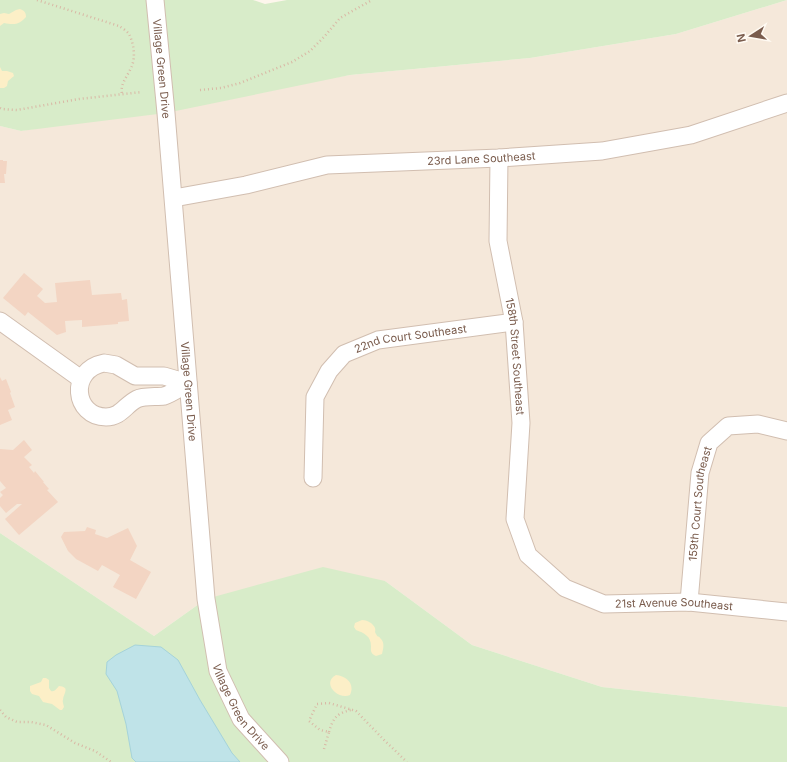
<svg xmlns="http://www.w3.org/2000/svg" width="787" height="762" font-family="Inter,sans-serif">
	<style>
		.residential { fill: #f5e8da }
		.green { fill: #d8ecc9 }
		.sand { fill: #fcefc7 }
		.water { fill: #bfe3e8; stroke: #a5d3da }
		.building { fill: #f3d5c3 }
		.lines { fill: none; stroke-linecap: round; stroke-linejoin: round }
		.minor-casing { stroke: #d1beb0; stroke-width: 19 }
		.path { stroke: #d9b8a5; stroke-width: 2.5; stroke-dasharray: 1 3; stroke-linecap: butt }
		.minor { stroke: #fff; stroke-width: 17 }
		.labels { text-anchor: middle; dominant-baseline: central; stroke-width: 4; stroke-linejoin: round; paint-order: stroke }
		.street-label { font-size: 11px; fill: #7a5c4d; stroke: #fffaf3 }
	</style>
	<rect width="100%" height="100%" fill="#fdf6ec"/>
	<path class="residential" d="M787,0V707L602,687L472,645L385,581L206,599L154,636L0,533V126L21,131L350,75L530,58L676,34Z"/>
	<path class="green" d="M0,0H253L265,4L287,0H787L676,34L530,58L350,75L166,113L21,131L0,126Z
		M0,533L154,636L206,599L323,567L385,581L472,645L602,687L787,707V762H0Z"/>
	<path class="sand" d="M20,9C25,11 26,13 26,17C19,25 14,25 4,23L0,26V14L4,13L9,14L16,10Z
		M0,67L2,71H7L13,73L14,76L8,81L7,86L4,88H0Z
		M362,620C367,620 373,623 375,628C376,632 374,631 376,634C379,639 377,634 381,639C385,643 383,649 382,654L376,656L374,655C370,652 371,650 371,646C371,636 364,633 356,630L354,627L355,623Z
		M336,675C347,676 355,684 350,695C338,700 321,683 336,675Z
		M43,678H46L49,680V688L51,691C55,692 56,689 59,686C71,687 63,694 63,700C62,701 64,706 64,707L62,710H60L52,704L43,702L39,696L32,694L30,691V686L41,682Z"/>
	<path class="water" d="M135,645L161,647L178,660L200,700L232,753L240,762H136L132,758L126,724L117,691L106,674L107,662L116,655Z"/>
	<path class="building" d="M0,160H3V161H7L6,174H4L5,183H0Z
		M24,273L43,289L37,296L45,303L57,302L55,283L90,280L92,295L121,293L122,300L127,299L129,321L118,322V324L82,327V320L65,321L66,332L57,335L28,312L25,316L3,298Z
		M0,377L2,381L6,379L11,392L10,393L15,407L8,410L12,420L0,425Z
		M24,440L32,450L24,457L32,465L29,467L34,473L35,471L44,482H43L49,489L47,490L58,502L19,535L5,519L22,504H17L6,513L0,506V498L3,495L0,492L6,488L0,481V449L13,450Z
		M87,527L96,530L95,534L107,538L128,528L137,546L130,560L151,572L136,599L113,587L120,575L102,565L98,571L76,559L68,551L61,537L64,532L85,531Z"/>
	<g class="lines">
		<g class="minor-casing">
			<g id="minor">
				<path id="s1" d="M155,0L166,113L206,599L218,671L241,719L280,762"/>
				<path id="s2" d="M499,158L498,241L514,322L521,423L515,519L528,555L565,588L604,604L689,602L787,612"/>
				<path id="s3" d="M174,198L246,185L327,165L499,158L602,151L691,135L787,103"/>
				<path d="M0,321L81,379"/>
				<path d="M104,363L116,365L135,376H164L188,383C181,387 171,394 164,396C156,397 143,396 137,399C125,405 121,417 106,417C74,417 68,370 104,363Z"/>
				<path id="s4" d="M313,478L315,397L329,371L344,354L378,340L514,322"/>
				<path id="s5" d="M689,602L700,473L709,443L728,426L758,424L787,431"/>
			</g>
		</g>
		<path class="path" d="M37,0L119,26C122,28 127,31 129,34C134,44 136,58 131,68C127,77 120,84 122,94
			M200,90L221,88L240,83L292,62L310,51L324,37L340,18L372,0
			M0,108L2,109L17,110L79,99L142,92
			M0,710L6,717L17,722H31L46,725L75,743L95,751L111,762
			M329,732C333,718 337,713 351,710
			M324,749L329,732L320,730L309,721L317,704L329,703L356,711L386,742L407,762"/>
		<use href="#minor" class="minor"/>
	</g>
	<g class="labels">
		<g class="street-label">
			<text stroke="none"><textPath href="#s1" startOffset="69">Village Green Drive</textPath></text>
			<text stroke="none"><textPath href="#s3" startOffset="311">23rd Lane Southeast</textPath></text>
			<text stroke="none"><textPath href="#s4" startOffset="202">22nd Court Southeast</textPath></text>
			<text stroke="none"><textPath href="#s2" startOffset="200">158th Street Southeast</textPath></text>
			<text stroke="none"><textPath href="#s1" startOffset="393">Village Green Drive</textPath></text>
			<text stroke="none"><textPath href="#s5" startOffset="99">159th Court Southeast</textPath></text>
			<text stroke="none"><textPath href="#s2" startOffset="563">21st Avenue Southeast</textPath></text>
			<text stroke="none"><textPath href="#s1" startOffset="717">Village Green Drive</textPath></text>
		</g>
	</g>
	<g transform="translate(751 36) rotate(258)" stroke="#fffaf3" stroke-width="3" paint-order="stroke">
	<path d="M0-3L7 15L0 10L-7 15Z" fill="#7a5c4d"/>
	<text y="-6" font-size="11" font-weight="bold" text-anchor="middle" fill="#7a5c4d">N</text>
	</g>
</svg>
